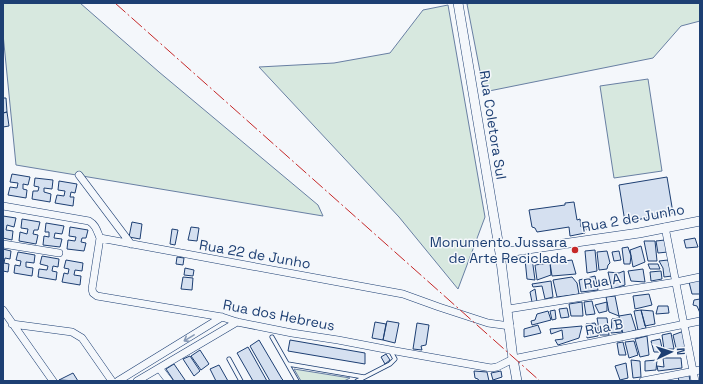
<svg xmlns="http://www.w3.org/2000/svg" width="703" height="384" font-family="'Space Grotesk',sans-serif">
	<style>
		.green { fill: #d7e8df; stroke: #687fa3 }
		.building { fill: #d5e0f0; stroke: #1d3f73 }
		.lines { fill: none; stroke-linecap: round; stroke-linejoin: round }
		.service-casing { stroke: #1d3f73; stroke-width: 5 }
		.minor-casing { stroke: #1d3f73; stroke-width: 8 }
		.tertiary-casing { stroke: #1d3f73; stroke-width: 10 }
		.service { stroke: #f4f7fb; stroke-width: 3.5 }
		.minor { stroke: #f4f7fb; stroke-width: 7 }
		.tertiary { stroke: #f4f7fb; stroke-width: 9 }
		.power { stroke: #c62828; stroke-width: 1; stroke-dasharray: 14 3 2 3; stroke-linecap: butt }
		.oneway { stroke: #889bb7 }
		.poi-dot { fill: #c62828; stroke: #f4f7fb; stroke-width: 1.5 }
		.labels { text-anchor: middle; dominant-baseline: central; stroke-width: 3; stroke-linejoin: round; paint-order: stroke }
		.street-label { font-size: 14px; fill: #1d3f73; stroke: #f4f7fb }
		.poi-label { font-size: 14px; fill: #1d3f73; stroke: #f4f7fb; text-anchor: end }
	</style>
	<rect width="100%" height="100%" fill="#f4f7fb"/>
	<path class="green" d="M3,3H80L159,72L318,205L323,216L16,165L3,34Z
		M471,3H700V21L681,26L653,58L484,92L467,4Z
		M448,5L485,217L458,289L399,217L259,67L334,63L390,53L423,10Z
		M648,79L662,171L614,178L600,86Z
		M294,369L350,378L344,381H301Z"/>
	<path class="building" d="M3,98H6L7,112L3,113Z
		M7,112L9,126L3,127V113Z
		M12,174L30,177L28,185L23,184V189L27,190L26,198L8,195L10,187L17,188L18,183L10,182Z
		M667,177L673,213L625,222L619,185Z
		M35,178L53,180L52,189L44,188V192L51,194L50,202L32,199L33,191H38L39,187L34,186Z
		M59,181L77,184L75,193L71,192L70,197H74L73,206L55,203L57,195L64,196L65,191L58,190Z
		M574,202L577,220L580,219L581,227L585,226L586,229L585,233L570,236L569,227L537,232L535,228L532,227L529,210L565,205V203Z
		M3,216L16,218L14,227L7,225L6,230L13,231L12,240L3,238Z
		M22,219L40,222L38,230H34L33,234L38,235L36,244L19,241L20,232L27,234L28,229L21,228Z
		M132,222L142,224L140,239L129,237Z
		M46,223L64,226L62,234L55,233L54,238L62,239L60,247L43,245L44,236L49,237V232H45Z
		M70,227L88,230L86,238H82L81,242L86,243L84,251L67,249L68,240L75,241L76,237L69,236Z
		M191,227L199,228L197,241L188,240Z
		M172,229L178,230L175,245L170,244Z
		M695,238L698,247L686,248L684,240Z
		M665,240L668,252L658,253L656,241Z
		M644,241H655L657,261H648Z
		M641,246L645,262L633,267L630,250Z
		M628,247L631,256L630,264H624L622,248Z
		M3,249L11,251L10,259L5,258L4,263L9,264L8,272L3,271Z
		M595,250L597,271L587,273L585,251Z
		M607,251L610,263L608,265L607,269L599,270L597,252Z
		M619,251L621,260L614,261L612,252Z
		M18,252L35,255L34,263L26,262V267L33,268L32,276L14,273L15,265L20,266L21,261L16,260Z
		M42,256L59,259L58,267L53,266L52,271L57,272L56,280L38,277L39,269L47,270L48,266L40,264Z
		M177,257L184,258L183,265L176,264Z
		M532,258L535,280L527,279L525,259Z
		M66,260L83,263L82,271L75,270L74,275L81,276L80,285L62,282L64,273L68,274L69,269L64,268Z
		M572,260L576,274L552,276L550,263Z
		M668,260L672,276L664,277L663,268L659,261Z
		M550,263L551,275L537,280L535,265Z
		M648,264H658L660,269H650Z
		M185,268L194,270L193,276L184,275Z
		M643,269L645,282L631,281L628,271Z
		M624,271L625,285L612,289L608,272L619,273Z
		M661,271L662,279L651,281L650,272Z
		M595,276L598,290L581,292L579,280Z
		M183,277L193,278L192,290L181,289Z
		M572,277L577,283L579,294L557,297L553,280Z
		M700,279V294H692L689,282Z
		M551,281L553,297L545,299L542,286L533,287L532,284Z
		M535,289L537,302H532L530,292Z
		M649,294L652,305L635,309L633,296Z
		M615,296L619,316L609,312L606,297Z
		M700,299V313L697,306L693,305L694,300Z
		M592,301L595,314L586,315L584,302Z
		M582,302L583,316H571L569,304Z
		M607,302V311L599,313L595,305Z
		M658,306H668L669,313L656,314Z
		M567,308L569,317L561,318L559,309Z
		M555,310L556,319L552,320L550,311Z
		M641,310L653,311L655,324L645,326Z
		M641,310L646,328L638,330L634,311Z
		M548,311L551,320L532,325L531,321L535,320L537,314Z
		M631,314L636,330L623,334L619,316Z
		M597,318H607L609,335H600Z
		M619,318L622,332L611,333L612,319Z
		M387,321L399,323L395,343L383,340Z
		M375,322L386,324L383,340L372,338Z
		M417,323L429,325L426,345L421,346L422,350L413,349Z
		M595,323L598,330V336L587,338L586,324Z
		M538,325L541,333L524,337V329Z
		M582,326L579,338L558,345L555,340L563,339L562,330L551,334L550,329Z
		M684,331L686,347L676,348L673,335Z
		M671,333L674,349H664L662,335Z
		M647,336L649,355L640,357L635,339Z
		M660,339L663,352H654L651,341Z
		M259,340L282,379L284,381H270L250,346Z
		M290,340L365,353V364L288,351Z
		M634,341L638,355L629,358L625,342Z
		M623,342L626,355H619L617,343Z
		M248,347L267,381H253L237,353Z
		M200,350L209,364L201,370L191,356Z
		M386,354L390,360L385,364L381,357Z
		M190,356L200,371L194,376L183,359Z
		M663,358H681L682,368L658,371L657,366L664,367Z
		M631,360L640,361L641,377L633,378Z
		M657,360L656,370L645,371V361Z
		M626,363L628,378L620,380L615,366Z
		M174,364L185,380L184,381H174L166,369Z
		M219,365L228,381H216L210,369Z
		M474,371L487,372L489,381H479L478,379L475,378Z
		M501,371L502,377L493,380L491,373Z
		M73,373L78,381L59,380Z
		M689,375L690,381H679L678,377Z"/>
	<g class="lines">
		<g class="service-casing">
			<path id="service" d="M272,337L297,381
				M229,359L241,381
				M288,364L364,377
				M357,381L390,364L395,359L390,350"/>
		</g>
		<g class="minor-casing">
			<path id="minor" d="M79,175L131,244
				M3,206L89,221C96,225 97,231 100,238L403,294L439,307L488,323L510,326
				M665,227L695,381
				M100,238L92,289L93,293L97,296L222,317L237,322L292,333L338,340L390,350L491,368L497,367L513,359L700,321
				M3,244L59,253
				M508,309L676,282L700,277
				M3,310L53,381
				M12,324L72,332L82,338L112,381
				M159,368L169,381
				M118,381L222,317
				M137,381L237,322
				M643,381L700,370"/>
		</g>
		<g class="tertiary-casing">
			<path id="tertiary" d="M458,3L500,253L513,359L517,381
				M500,253L639,233L700,221"/>
		</g>
		<use href="#service" class="service"/>
		<use href="#minor" class="minor"/>
		<use href="#tertiary" class="tertiary"/>
		<path class="power" d="M115,3L540,381"/>
	</g>
	<defs><path id="oneway-shaft" d="M-6 0H5M1.5-3L5.5 0L1.5 3" fill="none" stroke-width="1.6" stroke-linecap="round" stroke-linejoin="round"/></defs>
	<use class="oneway" href="#oneway-shaft" transform="translate(189 338) rotate(149)"/>
	<circle class="poi-dot" cx="575" cy="250" r="4"/>
	<g class="labels">
		<g class="street-label">
			<text transform="translate(493 125) rotate(81)">Rua Coletora Sul</text>
			<text transform="translate(633 218) rotate(-10)">Rua 2 de Junho</text>
			<text transform="translate(255 254) rotate(10)">Rua 22 de Junho</text>
			<text transform="translate(602 281) rotate(-9)">Rua A</text>
			<text transform="translate(279 315) rotate(11)">Rua dos Hebreus</text>
			<text transform="translate(604 327) rotate(-11)">Rua B</text>
		</g>
		<g class="poi-label">
			<text x="567" y="242">Monumento Jussara<tspan x="567" dy="16">de Arte Reciclada</tspan></text>
		</g>
	</g>
	<rect width="703" height="384" fill="none" stroke="#1d3f73" stroke-width="8"/>
	<g transform="translate(671 352) rotate(86)" stroke="#f4f7fb" stroke-width="3" paint-order="stroke">
	<path d="M0-3L7 15L0 10L-7 15Z" fill="#1d3f73"/>
	<text y="-6" font-size="11" font-weight="bold" text-anchor="middle" fill="#1d3f73">N</text>
	</g>
</svg>
